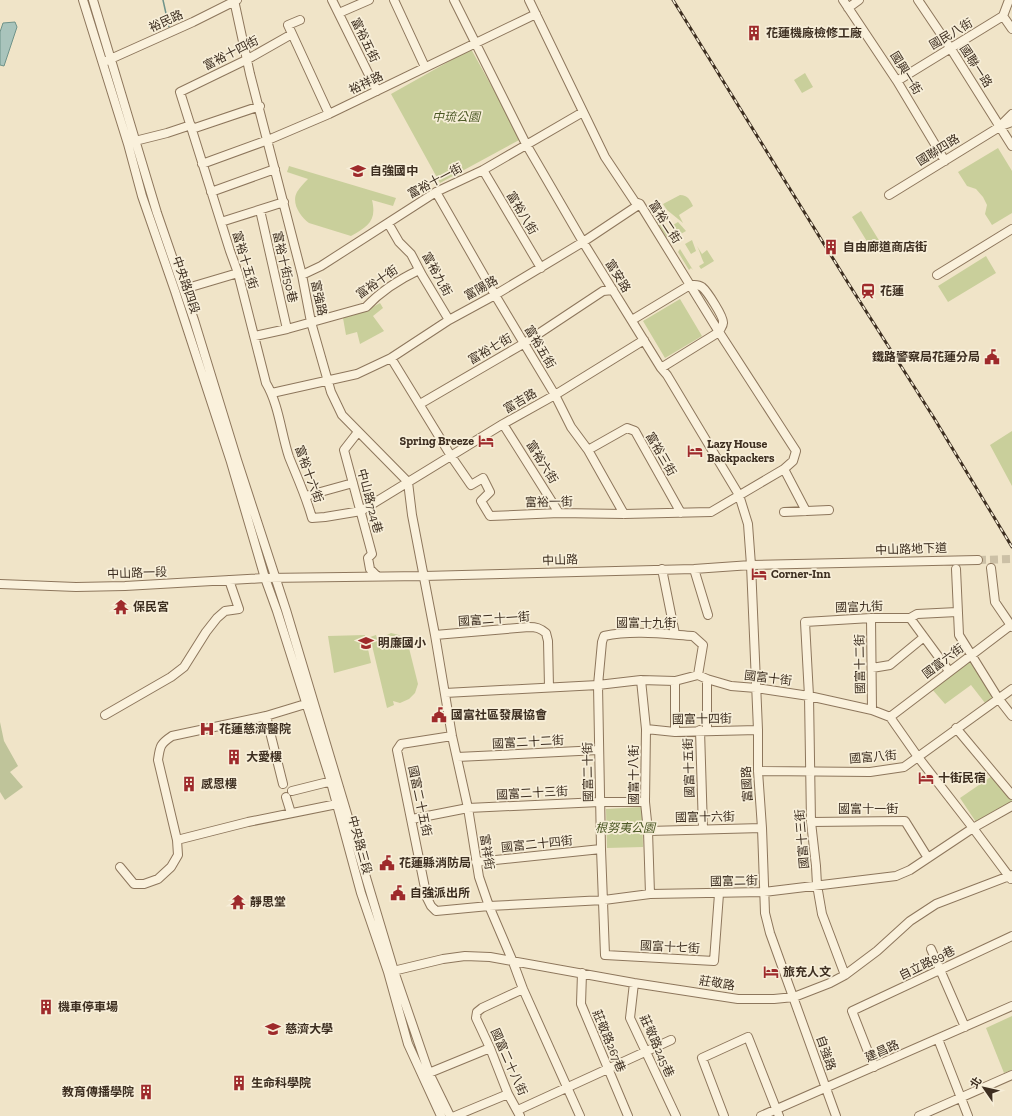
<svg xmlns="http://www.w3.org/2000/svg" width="1012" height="1116" font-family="'Zilla Slab','Noto Sans TC',serif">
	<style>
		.green { fill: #c9cf9b }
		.cemetery { fill: #bfc49a }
		.water { fill: #a9c4bc; stroke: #6f938a }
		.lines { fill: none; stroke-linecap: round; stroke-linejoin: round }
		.stream { stroke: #6f938a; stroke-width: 1.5 }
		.minor-tunnel { stroke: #ccc0a6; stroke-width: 8; stroke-dasharray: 8 4; stroke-linecap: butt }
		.minor-casing { stroke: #8d765c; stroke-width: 10 }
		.minor { stroke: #faf1dc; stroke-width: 8 }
		.rail-casing { stroke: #3d2e20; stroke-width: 3 }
		.rail { stroke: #f7eed8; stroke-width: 1.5; stroke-dasharray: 4.5; stroke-linecap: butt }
		.labels { text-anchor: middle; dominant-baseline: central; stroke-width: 3.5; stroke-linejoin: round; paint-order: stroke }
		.street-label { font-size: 12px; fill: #3d2e20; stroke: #f7eed8 }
		.poi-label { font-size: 12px; font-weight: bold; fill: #3d2e20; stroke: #f7eed8; text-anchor: start }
		.park-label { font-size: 12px; font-style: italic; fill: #4d5a26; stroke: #f7eed8 }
	</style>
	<rect width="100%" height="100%" fill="#f0e4c8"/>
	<path class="green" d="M471,49L521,139L440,183L391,94Z
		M805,73L813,87L802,93L794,80Z
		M998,148L1012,171V213L992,225L985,214L987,205L983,197L976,189L967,186L958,172Z
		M289,166L396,198L393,206L372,200C377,221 368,226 351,236L309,223C300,216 291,203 297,192C300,187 304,183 308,179L287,172Z
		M680,195C688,195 690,200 693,206L679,215L683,223L667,210L663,204Z
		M861,211L880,242L871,248L852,217Z
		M661,218L673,237L672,238L671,237L667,238L656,221Z
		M678,222L686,231L679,235L673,225Z
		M692,240L696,251L691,254L685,244Z
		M697,246L702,254L707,250L714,261L701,269L699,266L704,263C701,257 700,252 697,246Z
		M680,249L693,270L691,268L689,270L678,252Z
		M986,256L996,273L948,302L938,286Z
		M680,299L702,336L665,358L643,321Z
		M380,303L383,308L373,316L384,331L360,344L357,332L346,335L343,318L371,308Z
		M1012,431V486L990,445Z
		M391,633L399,635L408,644L418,684L415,693L409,699L400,703L393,701L394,705L387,708L370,637L376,635L378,642L383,637Z
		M365,635L371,663L334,673L328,636Z
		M971,658L996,695L985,703L971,685L945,704L931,688Z
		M992,776L1012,800V804L976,822L960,798Z
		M642,807L643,847L607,848L606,809Z
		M1012,1016V1070L1004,1073L986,1028Z"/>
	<path class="cemetery" d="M0,722L4,741L18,766L10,772L23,787L5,800L0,792Z"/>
	<path class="water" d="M15,22L17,27L4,66L0,65V32L3,23Z"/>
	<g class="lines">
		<path class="stream" d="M163,0L169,27"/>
		<path class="minor-tunnel" d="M978,560L1012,559"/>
		<g class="minor-casing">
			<path id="minor" d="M83,0L128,144L142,196L175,291L231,462L265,578L277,611L329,775L361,893L388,972L408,1044L441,1116
				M93,0L157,213L194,320L237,460L286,610L394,971L429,1073L450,1116
				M234,0L250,74L302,275L311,322L331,392L342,415L408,482L412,515L435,635L452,736L468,808L479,877L489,906L513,962L523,989L580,1116
				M332,0L377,91
				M394,0L425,67
				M454,0L526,144L583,242L661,368L667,375L739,495L748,524L751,565L758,730V771L762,828L765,913L770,933L836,1116
				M843,0L897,81L945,161
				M918,0L951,49L1012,146
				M848,8L859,0
				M339,13L369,0
				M1003,16L1012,29
				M300,20L288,25L329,114
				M292,34L248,59L180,92L230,251L238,273L266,383C279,405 281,433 289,457C297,477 306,496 312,518L325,517L361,511L503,424L555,395L644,340
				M106,61L193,22L237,0
				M897,81L1003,16L1009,0
				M1002,124L1012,114
				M192,129L260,106
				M135,141L167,133L191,125
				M202,164L268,140L329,114L536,14
				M483,170L541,268
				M211,192L275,169
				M436,192L495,295L555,395L571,427L588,450L624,514
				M889,195L1001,126L1012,122
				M260,210L287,329
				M221,222L284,202
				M388,223L399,242L411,254L422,275L449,320
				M302,275L321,266L436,192L483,170L583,112
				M937,275L1012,229
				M184,289L238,273
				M632,320L690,285C695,285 698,284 702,287C707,291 724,317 723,323C723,326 720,329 719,332L661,368
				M255,336L287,329L366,307C381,291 400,279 419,270
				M391,358L451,456L471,485L483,478L490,492L481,501L490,516L559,513L624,514L711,512L784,469L793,461L796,451L719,332L640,204L635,202L605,157L529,0
				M272,393L357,374L391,358L449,320L495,295L583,242L640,204
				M420,404L523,344L603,291L613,290
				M503,424L559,513
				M358,432L344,450L372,554L368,558L370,569L377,576
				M588,450L627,428L635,431L681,513
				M784,469L806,511
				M306,496L353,483
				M784,512L829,510
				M991,568L995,602L1012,627
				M662,569L675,634
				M694,569L708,615
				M956,569L959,635L998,698L1012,716
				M0,584L76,587L125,586L265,578L424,576L694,569L751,565L978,560
				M871,618L872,710
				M910,618L949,671
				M435,635L529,627C536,627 540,628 546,633L548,641L549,687
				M872,668L890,665L924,637
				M698,675L703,645L693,636C664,634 633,630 604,636L602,642L598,685L601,849L605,955L714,961L719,894
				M707,679V731
				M641,680L646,729L645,802L648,831L650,894
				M675,681V732
				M445,693L598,685L641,680L675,681L698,675L707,679L731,686L756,688L809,696L872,710L890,717L918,757L973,828L1011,879
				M105,715L171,677L184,667L206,632L217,618L225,611L239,609L229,580
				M266,716L283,784
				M890,717L1011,625
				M956,728L1012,795
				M646,729L675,732L758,730
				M700,730L703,829
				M452,736L401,744L397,750L427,898L431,906L436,911L489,906L604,900L650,894L764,892L896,876L910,870L973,828L1012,806
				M457,757L599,750
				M758,771L870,772L904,767L1012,689
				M292,791L336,780
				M286,797L291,813
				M412,819L468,808L600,802H645
				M811,822L905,821L928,858
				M648,831L762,828
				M177,840L248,822L337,804
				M476,862L601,849
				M120,867L134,884H144L158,879L171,867L178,855L177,840L158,760C160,746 160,744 172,736L266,716L312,702
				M931,949L965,1027
				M389,972L443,959L465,956L490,957L634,983L738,999H774L794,997L830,983L845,975L877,951L910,921L936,904L1012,875
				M582,973L581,1004L628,1116
				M845,975L822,914L817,885L816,866L811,822L809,696L805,622L871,618H910L917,614L957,612
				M634,983L630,1018L676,1116
				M938,1039L968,1116
				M874,1067L852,1011L1012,936
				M429,1073L490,1048
				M518,1110L671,1040
				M455,1116L508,1094
				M520,1116L508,1094L490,1048L476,1018L477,1012L482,1008L523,989
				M724,1116L702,1058L748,1037L779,1116
				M761,1116L1012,1006
				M919,1116L1012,1075"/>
		</g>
		<use href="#minor" class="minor"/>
		<g class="rail-casing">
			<path id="rail" d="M673,0L850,286L934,418L1012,547"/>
		</g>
		<use href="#rail" class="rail"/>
	</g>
	<defs>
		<g id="building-bare" transform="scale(1.2)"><path d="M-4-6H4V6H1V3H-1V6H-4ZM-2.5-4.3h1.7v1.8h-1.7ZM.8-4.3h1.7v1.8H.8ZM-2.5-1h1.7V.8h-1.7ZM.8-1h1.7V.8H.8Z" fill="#9e2a2b" stroke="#f7eed8" stroke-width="2.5" paint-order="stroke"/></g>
		<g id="school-bare" transform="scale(1.2)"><path d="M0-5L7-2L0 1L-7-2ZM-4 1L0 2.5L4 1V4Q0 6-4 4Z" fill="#9e2a2b" stroke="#f7eed8" stroke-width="2.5" paint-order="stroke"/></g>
		<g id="station-bare" transform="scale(1.2)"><path d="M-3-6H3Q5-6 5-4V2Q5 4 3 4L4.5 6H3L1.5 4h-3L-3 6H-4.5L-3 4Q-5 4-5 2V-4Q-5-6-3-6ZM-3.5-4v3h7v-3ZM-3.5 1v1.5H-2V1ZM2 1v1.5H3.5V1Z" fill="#9e2a2b" stroke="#f7eed8" stroke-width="2.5" paint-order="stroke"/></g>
		<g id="civic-bare" transform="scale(1.2)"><path d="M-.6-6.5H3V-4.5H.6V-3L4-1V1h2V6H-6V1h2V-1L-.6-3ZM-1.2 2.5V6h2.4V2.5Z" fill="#9e2a2b" stroke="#f7eed8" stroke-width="2.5" paint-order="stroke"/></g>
		<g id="hotel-bare" transform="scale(1.2)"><path d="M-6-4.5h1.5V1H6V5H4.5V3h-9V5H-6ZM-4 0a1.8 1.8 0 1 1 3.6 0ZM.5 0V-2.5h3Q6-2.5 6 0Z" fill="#9e2a2b" stroke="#f7eed8" stroke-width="2.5" paint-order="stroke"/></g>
		<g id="temple-bare" transform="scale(1.2)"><path d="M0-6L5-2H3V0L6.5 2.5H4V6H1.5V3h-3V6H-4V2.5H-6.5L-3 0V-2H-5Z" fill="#9e2a2b" stroke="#f7eed8" stroke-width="2.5" paint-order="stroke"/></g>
		<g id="hospital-bare" transform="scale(1.2)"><path d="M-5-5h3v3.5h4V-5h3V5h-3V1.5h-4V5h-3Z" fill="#9e2a2b" stroke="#f7eed8" stroke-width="2.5" paint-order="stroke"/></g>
		<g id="university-bare" transform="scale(1.2)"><path d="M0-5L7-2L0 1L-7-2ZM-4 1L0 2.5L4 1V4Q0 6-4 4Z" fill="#9e2a2b" stroke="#f7eed8" stroke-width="2.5" paint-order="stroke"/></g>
	</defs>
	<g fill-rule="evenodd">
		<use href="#building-bare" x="754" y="33"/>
		<use href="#school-bare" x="358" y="171"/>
		<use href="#building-bare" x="831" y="247"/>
		<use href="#station-bare" x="868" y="291"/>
		<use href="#civic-bare" x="992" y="357"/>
		<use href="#hotel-bare" x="486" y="441"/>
		<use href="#hotel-bare" x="695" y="451"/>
		<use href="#hotel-bare" x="759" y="574"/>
		<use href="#temple-bare" x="121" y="607"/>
		<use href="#school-bare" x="366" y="643"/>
		<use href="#civic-bare" x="439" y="715"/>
		<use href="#hospital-bare" x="207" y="729"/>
		<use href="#building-bare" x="234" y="757"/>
		<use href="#hotel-bare" x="926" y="778"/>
		<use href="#building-bare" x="189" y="784"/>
		<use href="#civic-bare" x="387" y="863"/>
		<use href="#civic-bare" x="398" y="893"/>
		<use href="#temple-bare" x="238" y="902"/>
		<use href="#hotel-bare" x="771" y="972"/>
		<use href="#building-bare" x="46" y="1007"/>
		<use href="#university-bare" x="273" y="1029"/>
		<use href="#building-bare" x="239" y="1083"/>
		<use href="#building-bare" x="146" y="1092"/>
	</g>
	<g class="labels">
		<g class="street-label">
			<text transform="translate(166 21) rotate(-24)">裕民路</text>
			<text transform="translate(951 34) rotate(-31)">國民八街</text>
			<text transform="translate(365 40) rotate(64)">富裕五街</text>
			<text transform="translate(231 53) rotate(-27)">富裕十四街</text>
			<text transform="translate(976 66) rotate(57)">國聯一路</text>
			<text transform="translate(906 73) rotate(58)">國興一街</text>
			<text transform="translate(366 83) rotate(-26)">裕祥路</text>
			<text transform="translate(938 150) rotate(-32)">國聯四路</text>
			<text transform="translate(435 181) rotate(-28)">富裕十一街</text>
			<text transform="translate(522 213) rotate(59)">富裕八街</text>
			<text transform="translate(665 222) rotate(57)">富裕二街</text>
			<text transform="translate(245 260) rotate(73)">富裕十五街</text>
			<text transform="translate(285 267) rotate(77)">富裕十街50巷</text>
			<text transform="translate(437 274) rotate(61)">富裕九街</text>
			<text transform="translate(618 276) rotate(58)">富安路</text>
			<text transform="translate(377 282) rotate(-35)">富裕十街</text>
			<text transform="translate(186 285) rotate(71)">中央路四段</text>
			<text transform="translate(481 288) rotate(-29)">富陽路</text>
			<text transform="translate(319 298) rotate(78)">富強路</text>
			<text transform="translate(540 347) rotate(59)">富裕五街</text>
			<text transform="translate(490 349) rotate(-30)">富裕七街</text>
			<text transform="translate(520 401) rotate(-30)">富吉路</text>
			<text transform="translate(661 454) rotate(60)">富裕三街</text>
			<text transform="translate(542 462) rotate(58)">富裕六街</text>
			<text transform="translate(309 474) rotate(70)">富裕十六街</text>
			<text transform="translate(370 501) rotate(75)">中山路724巷</text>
			<text transform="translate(549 502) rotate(-1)">富裕一街</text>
			<text transform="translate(911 549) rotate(-2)">中山路地下道</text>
			<text transform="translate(560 560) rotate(-2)">中山路</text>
			<text transform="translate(137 573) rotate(-2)">中山路一段</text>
			<text transform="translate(859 607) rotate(-2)">國富九街</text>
			<text transform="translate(494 619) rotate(-4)">國富二十一街</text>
			<text x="646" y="623">國富十九街</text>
			<text transform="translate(943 661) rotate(-37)">國富六街</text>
			<text transform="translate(860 664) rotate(-91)">國富十二街</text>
			<text transform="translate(768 678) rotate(7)">國富十街</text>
			<text transform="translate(702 719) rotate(-1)">國富十四街</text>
			<text transform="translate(528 742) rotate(-3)">國富二十二街</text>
			<text transform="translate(873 757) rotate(-5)">國富八街</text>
			<text transform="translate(689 768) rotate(-92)">國富十五街</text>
			<text transform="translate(588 772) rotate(-91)">國富二十街</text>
			<text transform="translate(634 775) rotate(-90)">國富十八街</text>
			<text transform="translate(747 784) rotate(-93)">富國路</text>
			<text transform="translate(532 793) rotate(-3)">國富二十三街</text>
			<text transform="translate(420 801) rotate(78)">國富二十五街</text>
			<text x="868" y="809">國富十一街</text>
			<text transform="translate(705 817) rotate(-1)">國富十六街</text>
			<text transform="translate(802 839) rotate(-95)">國富十三街</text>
			<text transform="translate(537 844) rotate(-6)">國富二十四街</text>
			<text transform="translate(360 845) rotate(75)">中央路三段</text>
			<text transform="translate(487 852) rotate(81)">富祥街</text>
			<text transform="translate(734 881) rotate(-1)">國富二街</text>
			<text transform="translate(670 947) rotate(3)">國富十七街</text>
			<text transform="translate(927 963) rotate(-26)">自立路89巷</text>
			<text transform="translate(717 983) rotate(9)">莊敬路</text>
			<text transform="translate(609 1041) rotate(67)">莊敬路267巷</text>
			<text transform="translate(657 1046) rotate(66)">莊敬路245巷</text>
			<text transform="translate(882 1051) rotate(-24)">建昌路</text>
			<text transform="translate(826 1053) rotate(71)">自強路</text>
			<text transform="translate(509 1062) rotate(66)">國富二十八街</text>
		</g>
		<g class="poi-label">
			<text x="766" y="33">花蓮機廠檢修工廠</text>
			<text x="370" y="171">自強國中</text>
			<text x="843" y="247">自由廊道商店街</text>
			<text x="880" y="291">花蓮</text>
			<text x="980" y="357" text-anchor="end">鐵路警察局花蓮分局</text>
			<text x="474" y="441" text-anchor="end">Spring Breeze</text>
			<text x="707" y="444">Lazy House<tspan x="707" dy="14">Backpackers</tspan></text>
			<text x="771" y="574">Corner-Inn</text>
			<text x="133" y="607">保民宮</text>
			<text x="378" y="643">明廉國小</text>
			<text x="451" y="715">國富社區發展協會</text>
			<text x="219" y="729">花蓮慈濟醫院</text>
			<text x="246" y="757">大愛樓</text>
			<text x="938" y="778">十街民宿</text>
			<text x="201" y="784">感恩樓</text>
			<text x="399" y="863">花蓮縣消防局</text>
			<text x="410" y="893">自強派出所</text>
			<text x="250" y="902">靜思堂</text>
			<text x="783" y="972">旅充人文</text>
			<text x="58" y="1007">機車停車場</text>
			<text x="285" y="1029">慈濟大學</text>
			<text x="251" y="1083">生命科學院</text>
			<text x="134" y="1092" text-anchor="end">教育傳播學院</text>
		</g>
		<g class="park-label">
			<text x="456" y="117">中琉公園</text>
			<text x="625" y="828">根努夷公園</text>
		</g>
	</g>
	<g transform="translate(984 1088) rotate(304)" stroke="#f7eed8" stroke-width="3" paint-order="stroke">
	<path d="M0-3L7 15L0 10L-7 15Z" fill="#3d2e20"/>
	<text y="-6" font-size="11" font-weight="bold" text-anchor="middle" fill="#3d2e20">北</text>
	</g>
</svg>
